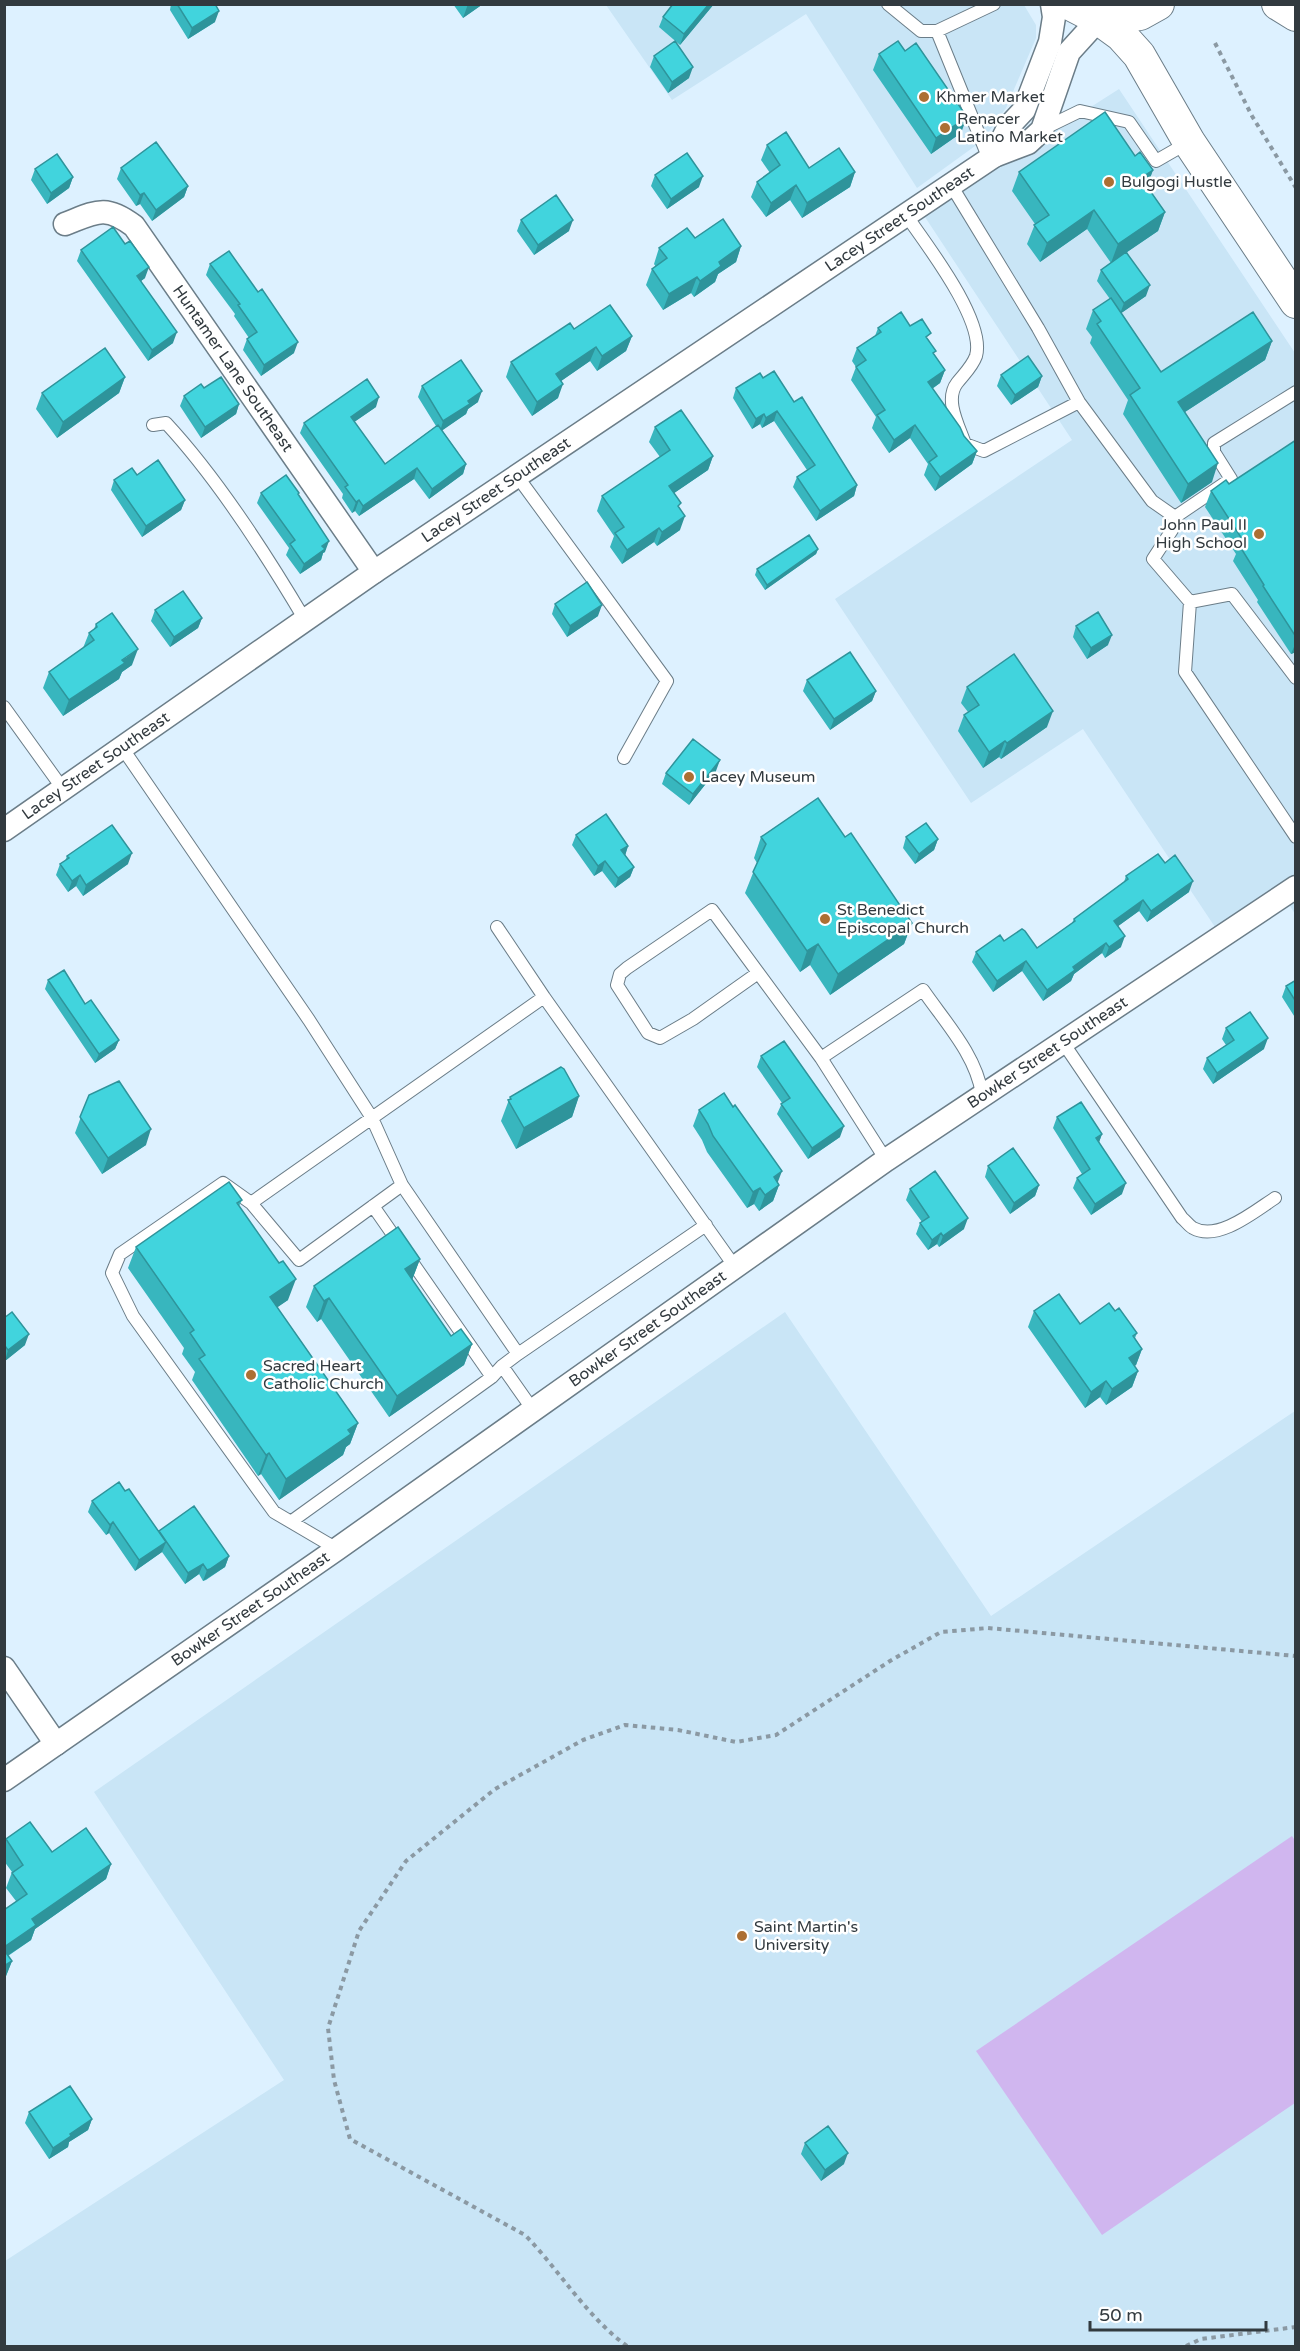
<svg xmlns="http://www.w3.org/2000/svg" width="1300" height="2351" font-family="'Varela Round',sans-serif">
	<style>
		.built { fill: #c9e5f6 }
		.green { fill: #d0b6ef }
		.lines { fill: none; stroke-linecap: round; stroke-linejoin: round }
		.service-casing { stroke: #6b7d88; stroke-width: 14 }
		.minor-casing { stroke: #6b7d88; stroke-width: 25 }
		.secondary-casing { stroke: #6b7d88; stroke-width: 34 }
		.path { stroke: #8b99a3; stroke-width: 4; stroke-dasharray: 4.5 4.5; stroke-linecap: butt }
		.service { stroke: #fff; stroke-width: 12 }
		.minor { stroke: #fff; stroke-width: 22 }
		.secondary { stroke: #fff; stroke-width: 32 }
		.wall { fill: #38b6be }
		.shaded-wall { fill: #2e949b }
		.building { fill: #41d4dd; stroke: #2e949b; stroke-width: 1.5 }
		.poi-dot { fill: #ac6f33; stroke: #fff; stroke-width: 2 }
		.labels { text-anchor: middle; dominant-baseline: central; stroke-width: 5; stroke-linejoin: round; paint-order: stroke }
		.poi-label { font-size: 16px; fill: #323a3f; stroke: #fff; text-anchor: start }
		.street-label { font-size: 16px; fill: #323a3f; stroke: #fff }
	</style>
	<rect width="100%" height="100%" fill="#ddf1ff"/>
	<path class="built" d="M606,5H1024L1036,25V38L1006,108L982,141L917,188L806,14L672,100Z
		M1119,89L1295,353V914L1283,895L1221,936L1083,729L971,803L835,599L1072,440L923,214Z
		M785,1312L991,1616L1295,1411V2346H5V2261L284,2080L94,1792Z"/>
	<path class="green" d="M1292,1836L1296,1842L1295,2103L1102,2235L976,2051Z"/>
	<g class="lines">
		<g class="service-casing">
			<path id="service" d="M888,4L921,31H937
				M1043,129L1080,111L1129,122L1156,161L1189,142
				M989,159L937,31L994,4
				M951,185L1038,328L1079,402L1152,501L1175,517
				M906,215C926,244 986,321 976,356C972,367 964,374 957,383C944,400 959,426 965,444L984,451L1079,402
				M1296,392L1214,443V452L1231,479L1175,517L1172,530L1153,559L1190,602L1232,594L1296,678
				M153,425L166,423C218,479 266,554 305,620
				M517,476L667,681L624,758
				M1190,602L1185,672L1296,837
				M4,707L63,789
				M123,749L309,1020L372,1118L402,1185L518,1354L502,1366L492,1377L292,1521
				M497,927L544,997L735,1267
				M758,973L693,1019L660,1038L648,1033L617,985L620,974L627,968L712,910L821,1058L886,1160
				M1062,1041L1182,1218C1186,1221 1189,1226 1193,1228C1218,1242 1255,1211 1275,1198
				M821,1058L923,990C945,1022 976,1055 982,1094
				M402,1185L299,1260L251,1203L544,997
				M251,1203L223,1183L120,1254L112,1273L133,1316L274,1512L337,1549
				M373,1206L492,1377
				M518,1354L706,1225
				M502,1366L533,1410"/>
		</g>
		<g class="minor-casing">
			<g id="minor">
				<path d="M994,156L1009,126L1024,110L1050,42L1054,17L1052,4"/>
				<path id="s1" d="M65,224C96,212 105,204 134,226L374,572"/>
				<path id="s2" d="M4,830L374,572L906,215L994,156L1028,143L1042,130L1069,52L1099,19"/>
				<path d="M4,1668L56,1744"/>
				<path id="s3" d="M4,1780L337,1549L886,1160L1296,887"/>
			</g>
		</g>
		<g class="secondary-casing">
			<path id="secondary" d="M1070,4L1099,19L1121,35L1139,55L1189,142L1296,302
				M1278,4L1296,15
				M1099,19L1140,14L1158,4"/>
		</g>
		<path class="path" d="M1215,43L1252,116L1296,188
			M627,2346C587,2317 560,2271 525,2235L350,2139L334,2080L328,2028L359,1931L406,1861L495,1789L583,1740L625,1725L678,1730L736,1742L776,1735L890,1661L941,1632L988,1628L1296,1656
			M1186,2346L1201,2339L1296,2327"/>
		<use href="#service" class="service"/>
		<use href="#minor" class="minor"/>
		<use href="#secondary" class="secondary"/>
	</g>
	<path class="wall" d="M171,4H215V22L188,39L170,10Z
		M453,4H483L463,18Z
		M673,4H714L680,45L659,27L663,17Z
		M905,51L961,133L931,154L873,70L879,54Z
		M654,56L689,78L668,93L650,67Z
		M767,145L809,168L855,172L850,187L802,218L790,200L766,217L751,197L757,182L770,173L761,160Z
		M1135,156L1153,170L1147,186L1165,212L1158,231L1127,252L1146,296L1121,313L1161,372L1272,341L1265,360L1185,412L1212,482L1181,503L1123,414L1128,400L1090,343L1092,337L1086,329L1093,310L1110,299L1097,281L1101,270L1111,263L1087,229L1040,262L1027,244L1035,224L1012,191L1019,172Z
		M121,168L188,186L184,197L152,221L140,204L136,206L117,179Z
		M35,169L73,177L69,188L47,204L31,180Z
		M655,175L699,187L667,209L651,186Z
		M521,220L569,231L534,255L517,231Z
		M695,238L741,246L736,262L718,274L715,282L694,297L691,293L663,310L646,285L652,269L656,267L654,264L659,248Z
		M81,250L145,278L141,281L173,343L148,361L77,261Z
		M210,264L294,353L261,376L243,350L247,339L249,338L234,316L235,314L206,275Z
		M910,326L929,340L934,355L945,370L940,383L932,389L964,436L977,451L972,464L935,491L924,475L928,464L910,438L889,453L872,428L876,417L851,380L856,367L852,361L857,348L875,336L878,328Z
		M574,329L632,336L626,351L597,371L590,361L561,381L558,398L532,416L506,377L511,362Z
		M1001,375L1042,376L1038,387L1011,405L997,386Z
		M125,377L119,393L57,438L36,409L42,393Z
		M763,378L794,402L857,485L854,496L816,521L793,487L797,477L807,470L774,421L762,428L760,424L752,429L733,398L736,388Z
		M422,386L478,402L468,409L466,414L442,430L466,464L463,474L429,499L414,479L359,516L355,511L352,513L342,498L343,494L300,433L304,423L376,407L354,422L385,464L436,426L418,397Z
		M204,388L239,404L236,414L201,438L180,406L184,396Z
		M655,427L713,456L708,470L674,493L679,508L680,530L657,546L654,542L622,564L610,547L614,536L597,511L602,496L660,457L649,442Z
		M1296,440V652L1291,654L1257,602L1258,600L1233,561L1236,554L1205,507L1211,491L1229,484Z
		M137,475L185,500L181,510L142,537L111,490L114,480Z
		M261,493L299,496L325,552L323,553L321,560L300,574L286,555L289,548L257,503Z
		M818,549L816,554L765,590L755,575L757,569Z
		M555,604L598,616L567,637L552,614Z
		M155,610L202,618L198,628L170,647L151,621Z
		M96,624L132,665L122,672L119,679L63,716L43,688L49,672L83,648L89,633L94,629Z
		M1076,626L1108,645L1087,659L1073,637Z
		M807,680L876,691L872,701L830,730L803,691Z
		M967,687L1047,727L1001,759L999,757L983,768L958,731L964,715L968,712L961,703Z
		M716,771L689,805L662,784L666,773Z
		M576,835L628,846L625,855L634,867L630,877L615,888L602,871L594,876L572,845Z
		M761,837H845L912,923L904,944L830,995L810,965L800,972L745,893L757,863L754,858Z
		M906,837L938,839L934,850L915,864L903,848Z
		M67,856L128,864L83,896L76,886L68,892L56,875L60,864L65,861Z
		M1165,863L1189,892L1147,922L1139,911L1118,926L1121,947L1105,958L1102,953L1074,974L1071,981L1043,1001L1022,971L993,992L972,962L976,952L1037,948L1072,923L1074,919L1124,882L1126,876Z
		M48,980L119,1040L115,1049L95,1063L45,989Z
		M1296,980V1019L1282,997L1286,986Z
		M1226,1028L1264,1049L1213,1084L1203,1069L1207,1058L1226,1045L1222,1039Z
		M761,1056L840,1137L808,1159L777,1114L782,1103L757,1067Z
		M89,1095L146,1145L102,1174L75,1133Z
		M579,1096L572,1117L516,1149L501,1121L510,1097Z
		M699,1110L778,1183L779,1185L773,1201L759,1211L754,1204L747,1208L707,1152L702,1140L693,1126Z
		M1057,1117L1102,1134L1099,1142L1122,1194L1091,1215L1073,1188L1077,1178L1082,1174L1053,1128Z
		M988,1166L1039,1185L1035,1196L1010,1214L985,1177Z
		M910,1189L964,1229L939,1247L937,1244L928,1250L916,1234L920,1223L922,1222L906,1200Z
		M242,1200L239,1206L288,1300L277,1307L358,1423L350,1444L346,1447L343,1455L279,1500L261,1474L258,1476L192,1380L195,1372L182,1354L184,1348L128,1268L136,1247Z
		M420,1259L412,1280L451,1336L472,1344L464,1365L389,1417L321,1319L317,1322L306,1307L314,1286Z
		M1034,1311L1080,1324L1115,1311L1137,1333L1135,1338L1142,1349L1136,1365L1134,1366L1138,1371L1132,1387L1106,1405L1100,1397L1085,1408L1028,1327Z
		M4,1318L25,1345L5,1361Z
		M125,1491L159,1531L229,1556L225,1567L206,1580L203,1581L199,1574L185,1584L162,1552L135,1571L109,1533L106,1535L88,1512L92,1501Z
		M6,1839L52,1852L111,1864L106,1879L35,1929L31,1940L8,1956L12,1961L6,1976L4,1977L16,1901L6,1888L12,1872L4,1861V1843Z
		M29,2112L92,2119L88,2130L69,2142L68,2147L49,2159L25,2123Z
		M805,2143L844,2164L821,2181L801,2154Z"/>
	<path class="shaded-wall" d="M468,4H483L463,18Z
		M709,4H714L680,45L684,34Z
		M219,11L215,22L188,39L192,28Z
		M693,67L689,78L668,93L672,82Z
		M967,117L961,133L931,154L936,138Z
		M1153,170L1146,189L1141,178Z
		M855,172L850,187L802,218L807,203Z
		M703,176L699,187L667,209L671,199Z
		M73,177L69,188L47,204L51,193Z
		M796,185L790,200L766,217L771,203Z
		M188,186L184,197L152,221L156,210Z
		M144,193L140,204L136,206L140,195Z
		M1094,210L1087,229L1040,262L1047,243Z
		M1165,212L1158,231L1111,263L1118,244Z
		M573,220L569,231L534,255L538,245Z
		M741,246L736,262L718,274L715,282L694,297L700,281L719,262Z
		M149,267L145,278L133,287L137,276Z
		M697,277L691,293L663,310L669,294Z
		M1150,285L1146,296L1120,314L1124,303Z
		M177,332L173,343L148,361L152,350Z
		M632,336L626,351L597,371L602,356Z
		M1272,341L1265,360L1171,421L1178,402Z
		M298,342L294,353L261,376L264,365Z
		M596,347L590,361L551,388L556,374Z
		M945,370L940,383L923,395L928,382Z
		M1042,376L1038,387L1011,405L1015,395Z
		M125,377L119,393L57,438L63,422Z
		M563,384L558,398L532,416L537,402Z
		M482,391L478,402L468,409L466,414L440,432L443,421L468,401Z
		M379,397L376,407L347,427L351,417Z
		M239,404L236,414L201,438L205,427Z
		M777,411L774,421L762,428L766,418Z
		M764,414L760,424L752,429L756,419Z
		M915,425L910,438L889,453L894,440Z
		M977,451L972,464L935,491L940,477Z
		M713,456L708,470L664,500L669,486Z
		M1218,463L1212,482L1181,503L1188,484Z
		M466,464L463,474L429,499L432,489Z
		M417,468L414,479L359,516L363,506Z
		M857,485L854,496L816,521L820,511Z
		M185,500L181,510L142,537L146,526Z
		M359,500L355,511L352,513L356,502Z
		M685,516L680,530L657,546L662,532Z
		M659,528L654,542L622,564L627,550Z
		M329,541L325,552L323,553L321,560L300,574L304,564L322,546Z
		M818,549L816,554L765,590L767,585Z
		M602,605L598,616L567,637L570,626Z
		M202,618L198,628L170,647L174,637Z
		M1112,635L1108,645L1087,659L1091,648Z
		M1296,642V652L1291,654Z
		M138,649L132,665L122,672L119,679L63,716L69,700Z
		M876,691L872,701L830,730L834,719Z
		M1053,711L1047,727L1001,759L1007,743Z
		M1005,741L999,757L983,768L989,752Z
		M720,760L716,771L689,805L693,794Z
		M938,839L934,850L915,864L919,854Z
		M628,846L625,856L621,850Z
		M132,853L128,864L83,896L86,885Z
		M605,861L602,871L594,876L598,866Z
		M634,867L630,877L615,888L618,878Z
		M80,875L76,886L68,892L72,881Z
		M1193,881L1189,892L1147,922L1151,911Z
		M1143,900L1139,911L1110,932L1114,921Z
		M912,923L904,944L830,995L838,974Z
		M1125,936L1121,947L1105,958L1109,947Z
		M1106,943L1102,953L1074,974L1071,981L1043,1001L1047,990L1073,967Z
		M818,944L810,965L800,972L807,951Z
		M1026,961L1022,971L993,992L997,981Z
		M1268,1038L1264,1049L1213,1084L1217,1073Z
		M119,1040L115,1049L95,1063L99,1054Z
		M579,1096L572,1117L516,1149L524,1128Z
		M844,1126L840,1137L808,1159L812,1148Z
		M151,1129L146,1145L102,1174L108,1158Z
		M1102,1134L1098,1145L1096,1138Z
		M782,1171L776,1187L779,1185L773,1201L759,1211L765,1195L774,1177Z
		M1126,1183L1122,1194L1091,1215L1095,1204Z
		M1039,1185L1035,1196L1010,1214L1014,1203Z
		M760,1188L754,1204L747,1208L753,1192Z
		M968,1218L964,1229L939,1247L943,1236Z
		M941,1233L937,1244L928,1250L932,1240Z
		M420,1259L412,1280L405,1269Z
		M296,1279L288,1300L262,1318L270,1297Z
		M329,1298L321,1319L317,1322L324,1301Z
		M29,1334L25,1345L5,1361L8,1350Z
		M472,1344L464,1365L389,1417L397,1396Z
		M1142,1349L1136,1365L1123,1374L1129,1358Z
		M1138,1371L1132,1387L1106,1405L1112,1389Z
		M1106,1381L1100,1397L1085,1408L1091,1392Z
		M358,1423L350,1444L346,1447L343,1455L279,1500L286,1479Z
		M269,1453L261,1474L258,1476L266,1455Z
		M113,1522L109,1533L106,1535L110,1525Z
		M166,1542L162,1552L135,1571L139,1560Z
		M229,1556L225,1567L203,1581L207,1570Z
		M203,1564L199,1574L185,1584L188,1573Z
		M111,1864L106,1879L35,1929L31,1940L4,1958V1947L32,1919Z
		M12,1961L6,1976L4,1977V1966Z
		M92,2119L88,2130L69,2142L68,2147L49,2159L53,2148L70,2134Z
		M848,2153L844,2164L821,2181L825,2170Z"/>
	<path class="building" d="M177,4H215L219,11L192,28Z
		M673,4H709L684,34L663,17Z
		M675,41L693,67L672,82L654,56Z
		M898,41L905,51L916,43L967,117L936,138L879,54Z
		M1105,112L1135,156L1140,152L1153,170L1141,178L1165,212L1118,244L1094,210L1047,243L1034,225L1049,215L1019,172Z
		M786,132L809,168L839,148L855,172L807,203L796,185L771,203L757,182L780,165L767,145Z
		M156,142L188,186L156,210L144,193L140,195L121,168Z
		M687,153L703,176L671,199L655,175Z
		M57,154L73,177L51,193L35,169Z
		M556,195L573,220L538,245L521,220Z
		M723,219L741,246L719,262L721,266L700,281L697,277L669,294L652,269L667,258L659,248L687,228L695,238Z
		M113,227L125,244L130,241L149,267L137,276L177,332L152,350L81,250Z
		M229,251L258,292L262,289L298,342L264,365L247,339L257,332L238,305L240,304L210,264Z
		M1126,252L1150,285L1124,303L1101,270Z
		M1111,298L1161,372L1253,312L1272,341L1178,402L1218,463L1188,484L1130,395L1140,388L1097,324L1101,321L1093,310Z
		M610,305L632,336L602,356L596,347L556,374L563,384L537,402L511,362L570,323L574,329Z
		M901,312L910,326L922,319L931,333L926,337L936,351L933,353L945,370L928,382L960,427L964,436L977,451L940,477L929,462L937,456L915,425L894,440L877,415L885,410L856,367L866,360L857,348L881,332L878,328Z
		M105,348L125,377L63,422L42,393Z
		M1028,356L1042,376L1015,395L1001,375Z
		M461,360L482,391L468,401L470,404L443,421L422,386Z
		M774,371L794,402L802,397L857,485L820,511L797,477L815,465L777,411L766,418L764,414L756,419L736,388L760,373L763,378Z
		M221,377L239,404L205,427L184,396L201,384L204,388Z
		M367,379L379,397L351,417L385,464L438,425L466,464L432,489L417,468L363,506L359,500L356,502L345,487L348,485L304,423Z
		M681,410L713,456L669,486L681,503L678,506L685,516L662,532L659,528L627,550L615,533L624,527L602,496L670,450L655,427Z
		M1296,440V637L1263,586L1264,585L1239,545L1244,542L1211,491L1226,480L1229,484Z
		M158,460L185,500L146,526L114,480L132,468L137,475Z
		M286,475L299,493L298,494L329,541L322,546L325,549L304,564L290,544L295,540L261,493Z
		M809,535L818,549L767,585L757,569Z
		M587,582L602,605L570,626L555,604Z
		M183,591L202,618L174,637L155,610Z
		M1098,612L1112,635L1091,648L1076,626Z
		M112,613L138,649L122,660L125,663L69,700L49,672L94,640L89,633L97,627L96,624Z
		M850,652L876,691L834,719L807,680Z
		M1014,654L1053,711L1007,743L1005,741L989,752L964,715L979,705L967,687Z
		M693,739L720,760L693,794L666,773Z
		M818,798L845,837L851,833L912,923L838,974L818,944L807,951L753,872L766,844L761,837Z
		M606,814L628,846L621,850L634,867L618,878L605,861L598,866L576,835Z
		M926,823L938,839L919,854L906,837Z
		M112,825L132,853L86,885L80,875L72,881L60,864L69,858L67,856Z
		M1158,854L1165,863L1175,855L1193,881L1151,911L1143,900L1114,921L1125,936L1109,947L1106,943L1073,967L1075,970L1047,990L1026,961L997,981L976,952L1000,935L1004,941L1022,929L1025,931L1037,948L1075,921L1074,919L1128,879L1126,876Z
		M64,970L85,1004L91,1000L119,1040L99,1054L48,980Z
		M1296,980V1002L1286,986Z
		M1250,1012L1268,1038L1217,1073L1207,1058L1234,1040L1226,1028Z
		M784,1041L844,1126L812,1148L781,1104L790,1098L761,1056Z
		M561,1067L564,1069L579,1096L524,1128L508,1100L511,1099L510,1097Z
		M119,1081L151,1129L108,1158L80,1117L89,1095Z
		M724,1093L733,1107L735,1105L782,1171L774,1177L779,1185L765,1195L760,1188L753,1192L713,1136L708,1124L699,1110Z
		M1081,1102L1102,1134L1096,1138L1126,1183L1095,1204L1077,1178L1090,1169L1057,1117Z
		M1013,1148L1039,1185L1014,1203L988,1166Z
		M935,1171L968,1218L943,1236L941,1233L932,1240L920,1223L929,1217L910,1189Z
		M229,1182L242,1200L237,1203L279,1263L283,1261L296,1279L270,1297L358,1423L348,1430L351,1434L286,1479L269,1453L266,1455L199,1359L205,1355L190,1333L194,1330L136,1247Z
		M398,1227L420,1259L405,1269L451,1336L461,1329L472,1344L397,1396L329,1298L324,1301L314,1286Z
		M1059,1294L1080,1324L1109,1303L1115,1311L1119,1308L1137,1333L1133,1336L1142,1349L1129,1358L1138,1371L1112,1389L1106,1381L1091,1392L1034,1311Z
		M12,1312L29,1334L8,1350L5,1346L4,1347V1318Z
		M119,1482L125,1491L129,1489L166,1542L139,1560L113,1522L110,1525L92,1501Z
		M194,1506L229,1556L210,1569L207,1570L203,1564L188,1573L159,1531Z
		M30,1822L52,1852L86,1828L111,1864L32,1919L36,1925L4,1947V1910L27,1894L12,1873L23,1865L6,1839Z
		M4,1950L12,1961L4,1966Z
		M70,2086L92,2119L70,2134L71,2136L53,2148L29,2112Z
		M828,2126L848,2153L825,2170L805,2143Z"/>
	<g class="poi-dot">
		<circle cx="924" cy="97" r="6"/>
		<circle cx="945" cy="128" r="6"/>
		<circle cx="1109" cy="182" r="6"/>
		<circle cx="1259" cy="534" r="6"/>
		<circle cx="689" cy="777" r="6"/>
		<circle cx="825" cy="919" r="6"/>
		<circle cx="251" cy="1375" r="6"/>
		<circle cx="742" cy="1936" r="6"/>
	</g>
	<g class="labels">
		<g class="poi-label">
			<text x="936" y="97">Khmer Market</text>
			<text x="957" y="119">Renacer<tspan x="957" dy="18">Latino Market</tspan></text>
			<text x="1121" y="182">Bulgogi Hustle</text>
			<text x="1247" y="525" text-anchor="end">John Paul II<tspan x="1247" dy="18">High School</tspan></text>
			<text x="701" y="777">Lacey Museum</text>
			<text x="837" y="910">St Benedict<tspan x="837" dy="18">Episcopal Church</tspan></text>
			<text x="263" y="1366">Sacred Heart<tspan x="263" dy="18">Catholic Church</tspan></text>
			<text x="754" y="1927">Saint Martin's<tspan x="754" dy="18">University</tspan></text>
		</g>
		<g class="street-label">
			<text stroke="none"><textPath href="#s2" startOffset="1084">Lacey Street Southeast</textPath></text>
			<text stroke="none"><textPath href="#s1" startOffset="248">Huntamer Lane Southeast</textPath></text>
			<text stroke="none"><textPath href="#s2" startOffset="598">Lacey Street Southeast</textPath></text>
			<text stroke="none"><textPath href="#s2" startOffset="112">Lacey Street Southeast</textPath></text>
			<text stroke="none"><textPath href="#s3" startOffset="1272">Bowker Street Southeast</textPath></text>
			<text stroke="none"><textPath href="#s3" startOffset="786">Bowker Street Southeast</textPath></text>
			<text stroke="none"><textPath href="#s3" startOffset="300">Bowker Street Southeast</textPath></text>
		</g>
	</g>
	<rect width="1300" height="2351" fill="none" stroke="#323a3f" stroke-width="12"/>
	<path d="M1090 2321v9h176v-9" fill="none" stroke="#323a3f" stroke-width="3"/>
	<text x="1099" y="2321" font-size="18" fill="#323a3f" stroke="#ffffff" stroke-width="4.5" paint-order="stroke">50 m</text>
</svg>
